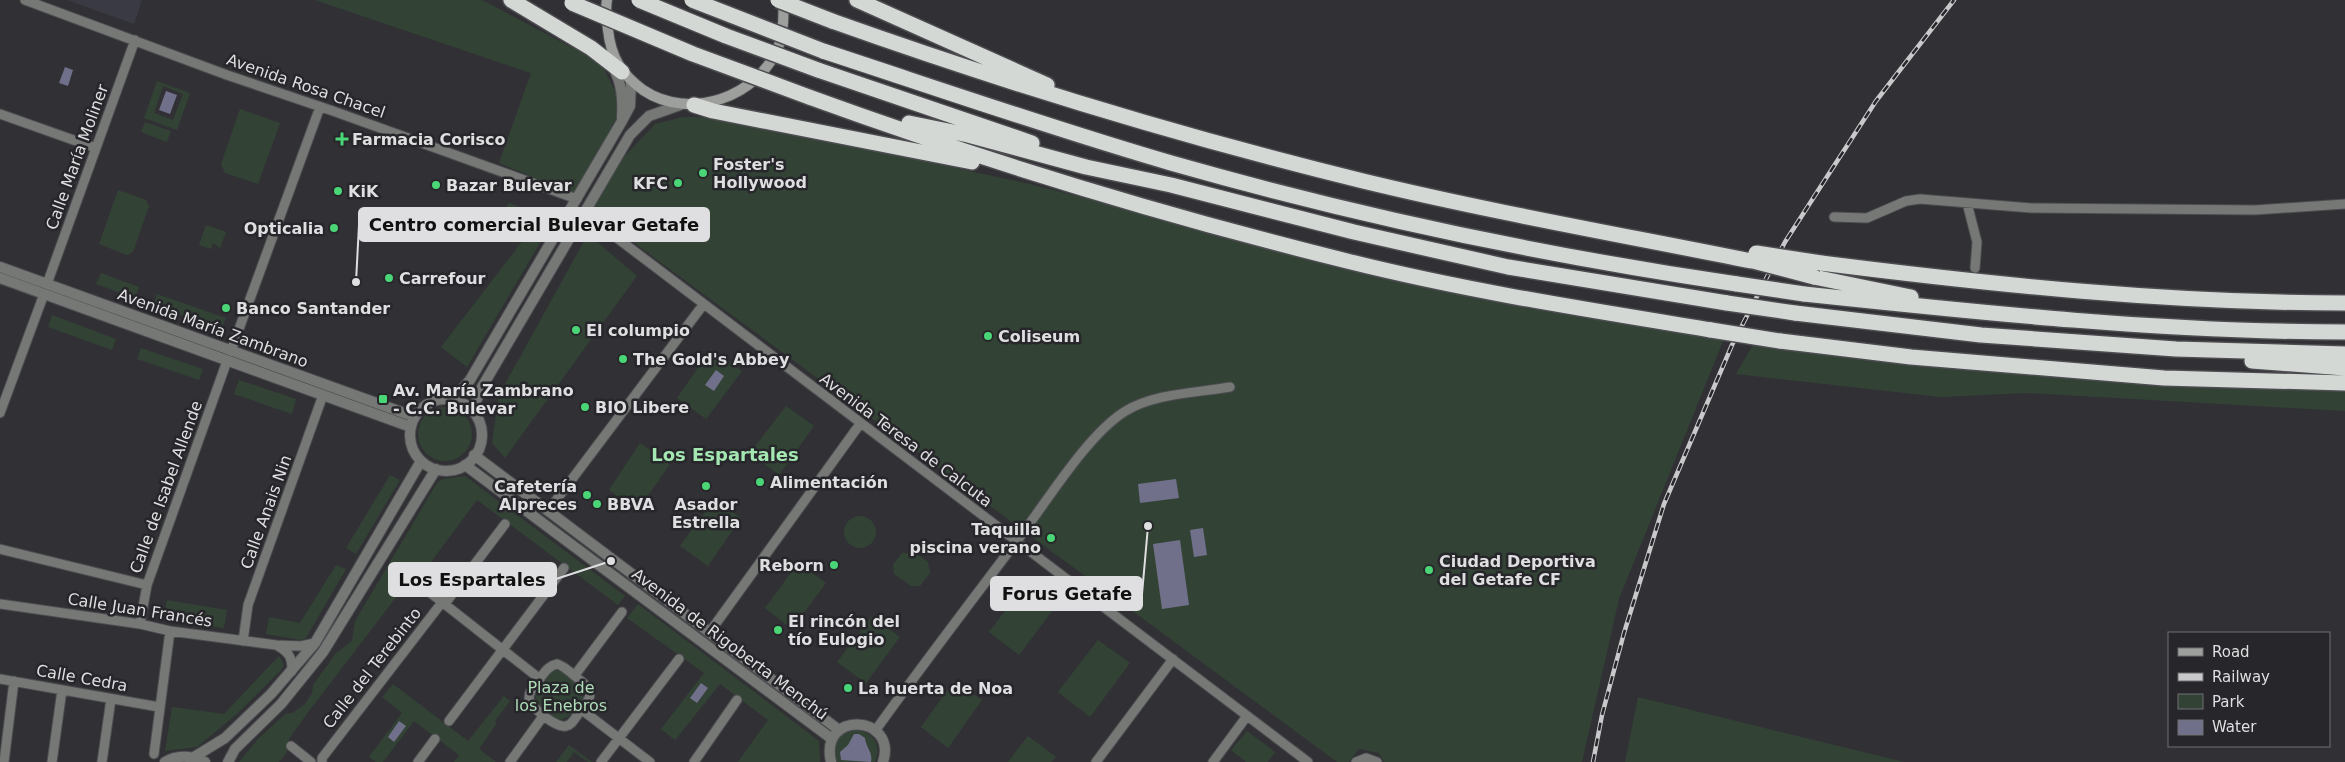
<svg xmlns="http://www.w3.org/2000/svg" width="2345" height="762" font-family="'DejaVu Sans',sans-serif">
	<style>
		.built { fill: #3a3a44 }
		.green { fill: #324335; fill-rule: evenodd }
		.water { fill: #71708a }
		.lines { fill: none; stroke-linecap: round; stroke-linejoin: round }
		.minor-casing { stroke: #4d4d51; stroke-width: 11 }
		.tertiary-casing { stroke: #4d4d51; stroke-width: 12 }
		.secondary-casing { stroke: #4d4d51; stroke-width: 12 }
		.motorway-casing { stroke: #4d4d51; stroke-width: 18 }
		.minor { stroke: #767876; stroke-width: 9 }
		.tertiary { stroke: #767876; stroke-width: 10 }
		.secondary { stroke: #9c9f9c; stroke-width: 10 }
		.motorway { stroke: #d4d8d5; stroke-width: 15 }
		.rail-casing { stroke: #c9c9cb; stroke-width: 4.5 }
		.rail { stroke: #27272b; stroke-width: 2.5; stroke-dasharray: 8; stroke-linecap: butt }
		.motorway-bridge-casing { stroke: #4d4d51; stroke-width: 18; stroke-linecap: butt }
		.motorway-bridge { stroke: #d4d8d5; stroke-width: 15 }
		.poi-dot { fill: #4ad677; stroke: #27272b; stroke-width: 2 }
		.labels { text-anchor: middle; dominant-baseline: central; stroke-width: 5; stroke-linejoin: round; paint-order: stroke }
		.street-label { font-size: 16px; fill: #dfdfe1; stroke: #27272b }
		.poi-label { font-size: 16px; font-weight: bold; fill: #dfdfe1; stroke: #27272b; text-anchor: start }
		.park-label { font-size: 16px; fill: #afddb8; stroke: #27272b }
		.neighbourhood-label { font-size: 18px; font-weight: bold; fill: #a4e7b2; stroke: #27272b }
		.leader { fill: none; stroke: #dfdfe1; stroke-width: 2 }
		.callout-dot { fill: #dfdfe1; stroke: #27272b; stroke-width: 2 }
		.callout { fill: #dfdfe1; stroke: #dfdfe1; stroke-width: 2 }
		.callout-label { font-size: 18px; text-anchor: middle; font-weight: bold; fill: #111 }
	</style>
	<rect width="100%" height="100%" fill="#313135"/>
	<path class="built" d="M67,0H142L134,24Z"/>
	<path class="green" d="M315,0H482L601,63L616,93L617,117L575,194L499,163L531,73Z
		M157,81L190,93L177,130L144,118ZM163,86L183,94L173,120L154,113Z
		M240,109L280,123L258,184L225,173L221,164Z
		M683,117H713L770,128L1030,184L1347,266L1723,341L1619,599L1582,762H1384L1379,753L1359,749L1349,762H1337L591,211L624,157L655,124Z
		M145,122L171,131L167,142L141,132Z
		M118,190L146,200L149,206L133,252L127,255L99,244Z
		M509,203L554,219L467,367L441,347L527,235L500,215Z
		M206,225L226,232L220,248L213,243L211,249L199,245Z
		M588,234L637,276L505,458L492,443L499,395Z
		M101,273L139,287L135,298L96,284Z
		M157,294L226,318L221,329L153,306Z
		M52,315L116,339L112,350L48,327Z
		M1753,345L2192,387L2345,389V411L2026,393L1941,397L1736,374Z
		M141,348L203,369L199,380L137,359Z
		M711,349L742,371L706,419L677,398Z
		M239,380L296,399L292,414L234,394Z
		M786,406L814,426L779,475L750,453Z
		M418 434a27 27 0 1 1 54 0a27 27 0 1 1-54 0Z
		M640,443L670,464L638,510L609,490Z
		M390,475L400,480L356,554L346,548Z
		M465,476L625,596L618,605L477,500L419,578L407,583L309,711L289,739L287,752L279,762H239L258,739L285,714L292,713L305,704L312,693L313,685L336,653L352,641L355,621L437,483L443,479Z
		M714,499L741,518L708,566L680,546Z
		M844 532a16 16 0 1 1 32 0a16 16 0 1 1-32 0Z
		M902,553H915L928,562L930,573L920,586H911L894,574L893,565Z
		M798,563L826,583L792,629L765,608Z
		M336,565L346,569L306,638L301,640L266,634L269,617L300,623Z
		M1024,586L1055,607L1019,655L989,632Z
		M167,600L227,610L224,628L164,618Z
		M638,604L819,741L820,762H738L768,720L720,684L675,740L661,729L704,673L627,618Z
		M871,617L900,637L866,683L837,662Z
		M1098,640L1130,663L1090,717L1058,692Z
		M279,656L284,665L281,670L238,713L197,747L165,751L172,707L224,714Z
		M555,670C564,671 584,684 585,693C586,705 569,719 559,720C550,713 535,706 535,693L551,671Z
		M954,681L982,700L948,748L921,727Z
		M393,684L468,741L504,696L510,701L495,721L497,723L479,749L496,762H454L459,755L414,721L383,762H376L369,757L402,713L382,697Z
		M1638,697L1904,762H1625Z
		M850,730C870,728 883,743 875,762H837C831,748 837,736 850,730Z
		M1247,731L1275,752L1268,762H1246L1231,750Z
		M1028,736L1056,757L1052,762H1008Z
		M569,745L592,762H588L574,752L567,762H556Z"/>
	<path class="water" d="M65,67L73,70L68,86L59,83Z
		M166,91L177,95L170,114L159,110Z
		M716,370L724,376L714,391L705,385Z
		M1176,479L1179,498L1140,503L1138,484Z
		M1203,528L1207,555L1194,557L1190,530Z
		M1180,540L1189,605L1162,609L1153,544Z
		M701,683L708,688L697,703L690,698Z
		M399,721L406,726L394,742L388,737Z
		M854,734H859L865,738C866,748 873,752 871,762L841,760L840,752L848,745Z"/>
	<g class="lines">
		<g class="minor-casing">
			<path id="minor" d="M25,0L227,75L333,111L577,199
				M0,114L96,148
				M1967,203L1977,242L1975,268
				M584,213L1308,762
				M1834,217L1867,218L1906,201L1920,199L2031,208L2255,210L2345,204
				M47,284L135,40
				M231,351L320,107
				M0,413L44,294
				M548,511L703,305
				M0,549L147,585
				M414,580L540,679
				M0,604L140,624L170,631L276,645L301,646L315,643
				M140,624L147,585L227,361
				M709,633L860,424
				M243,641L248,605L323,395
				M278,646C290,653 292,658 292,671
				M557,664C564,666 570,672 576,677C595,691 593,696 579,713C575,718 572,725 566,726C557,729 530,707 529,698C529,690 535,684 540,678C545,672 548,666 557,664Z
				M575,675L622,612
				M0,679L159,707
				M582,710L650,762
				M449,721L564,568
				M875,731C923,664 973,599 1022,534C1049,498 1088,435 1124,412C1154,393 1197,393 1230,387
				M291,746L311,762
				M154,754L170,631
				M4,762L14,681
				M52,762L62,690
				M102,762L111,699
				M322,762V758L443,601H447L505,524
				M418,762L435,739
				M510,762L544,715
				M601,762L679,659
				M694,762L737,700
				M1096,762L1173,659
				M1213,762L1247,716
				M1356,762L1366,758L1377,762"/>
		</g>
		<g class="tertiary-casing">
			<path id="tertiary" d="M613,67C622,84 623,99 622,118
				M0,267L415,417
				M0,278L411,427
				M410 435a36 36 0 1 1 72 0a36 36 0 1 1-72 0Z
				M453,400L470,380L622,121L630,106L631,81
				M472,411L482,387L630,135L649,116L680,105
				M474,455L839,730
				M465,465L832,739
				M194,757L225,738L271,694L315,643L421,461
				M165,762C178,754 192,756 205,762
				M228,762L235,749L281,704L323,652L436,469
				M831,762C819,709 898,715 883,762"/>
		</g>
		<g class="secondary-casing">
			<path id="secondary" d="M607,0C605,9 607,21 608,30C611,57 621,74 643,90C689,121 759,98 779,45C784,30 784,15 783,0"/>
		</g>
		<g class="motorway-casing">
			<path id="motorway" d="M511,0L591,48L622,72
				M857,0L1047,85
				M832,21C1006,83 1183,137 1363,181C1491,212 1622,235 1751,261
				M823,51C939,89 1054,129 1171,163C1357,216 1546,256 1737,284
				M818,70L1032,143
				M809,97C985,161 1165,216 1347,261C1467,291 1589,310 1711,330
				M694,105L713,111L972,162
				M909,123L968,135L1086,167L1171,185L1354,232L1508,267L1727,303
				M1821,263C1995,285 2169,303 2345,303
				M1814,277L1911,297
				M1804,294C1983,313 2164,332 2345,332
				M1795,313L1981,335L2176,349L2345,354
				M1780,341L1911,357L2164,378L2345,383
				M2252,361L2345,368"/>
		</g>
		<use href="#minor" class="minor"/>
		<use href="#tertiary" class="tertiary"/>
		<use href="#secondary" class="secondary"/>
		<use href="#motorway" class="motorway"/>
		<g class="rail-casing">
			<path id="rail" d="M1593,762L1602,715L1624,633L1664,504L1732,345L1785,242L1821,186L1876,101L1954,0"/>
		</g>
		<use href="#rail" class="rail"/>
		<g class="motorway-bridge-casing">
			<path id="motorway-bridge" d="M639,0L726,36L818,70
				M692,0L823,51
				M778,0L832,21
				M572,3L693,54L809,97
				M1756,253L1821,263
				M1753,261L1814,277
				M1737,284L1804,294
				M1727,303L1795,313
				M1711,330L1780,341"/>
		</g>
		<use href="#motorway-bridge" class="motorway-bridge"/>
	</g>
	<g class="poi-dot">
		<path d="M339.5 131.5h5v5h5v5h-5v5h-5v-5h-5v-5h5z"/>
		<circle cx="703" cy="173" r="5"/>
		<circle cx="678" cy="183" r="5"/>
		<circle cx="436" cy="185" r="5"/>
		<circle cx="338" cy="191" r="5"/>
		<circle cx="334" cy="228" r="5"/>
		<circle cx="389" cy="278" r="5"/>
		<circle cx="226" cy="308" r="5"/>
		<circle cx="576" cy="330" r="5"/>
		<circle cx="988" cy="336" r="5"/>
		<circle cx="623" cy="359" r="5"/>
		<rect x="378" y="394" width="10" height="10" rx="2.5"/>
		<circle cx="585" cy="407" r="5"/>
		<circle cx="760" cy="482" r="5"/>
		<circle cx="706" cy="486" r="5"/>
		<circle cx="587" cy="495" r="5"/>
		<circle cx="597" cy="504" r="5"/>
		<circle cx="1051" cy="538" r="5"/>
		<circle cx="834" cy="565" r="5"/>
		<circle cx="1429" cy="570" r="5"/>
		<circle cx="778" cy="630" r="5"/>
		<circle cx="848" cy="688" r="5"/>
	</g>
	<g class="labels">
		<g class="street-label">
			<text transform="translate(306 86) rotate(19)">Avenida Rosa Chacel</text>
			<text transform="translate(77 157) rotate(-70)">Calle María Moliner</text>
			<text transform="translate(213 328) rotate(20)">Avenida María Zambrano</text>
			<text transform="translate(906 440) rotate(37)">Avenida Teresa de Calcuta</text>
			<text transform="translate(166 487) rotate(-70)">Calle de Isabel Allende</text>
			<text transform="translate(266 512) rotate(-70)">Calle Anais Nin</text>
			<text transform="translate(140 610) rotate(9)">Calle Juan Francés</text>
			<text transform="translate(730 644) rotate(37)">Avenida de Rigoberta Menchú</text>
			<text transform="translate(372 668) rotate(-52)">Calle del Terebinto</text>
			<text transform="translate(82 678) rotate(10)">Calle Cedra</text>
		</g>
		<g class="poi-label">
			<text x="352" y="139">Farmacia Corisco</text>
			<text x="713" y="164">Foster's<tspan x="713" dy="18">Hollywood</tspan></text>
			<text x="668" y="183" text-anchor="end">KFC</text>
			<text x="446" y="185">Bazar Bulevar</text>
			<text x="348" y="191">KiK</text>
			<text x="324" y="228" text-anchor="end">Opticalia</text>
			<text x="399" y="278">Carrefour</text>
			<text x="236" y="308">Banco Santander</text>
			<text x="586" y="330">El columpio</text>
			<text x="998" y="336">Coliseum</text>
			<text x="633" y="359">The Gold's Abbey</text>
			<text x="393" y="390">Av. María Zambrano<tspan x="393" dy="18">- C.C. Bulevar</tspan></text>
			<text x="595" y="407">BIO Libere</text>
			<text x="770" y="482">Alimentación</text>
			<text x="577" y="486" text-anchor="end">Cafetería<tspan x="577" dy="18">Alpreces</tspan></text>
			<text x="607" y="504">BBVA</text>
			<text x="706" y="504" text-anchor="middle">Asador<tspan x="706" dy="18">Estrella</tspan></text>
			<text x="1041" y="529" text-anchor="end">Taquilla<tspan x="1041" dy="18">piscina verano</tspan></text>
			<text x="1439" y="561">Ciudad Deportiva<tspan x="1439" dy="18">del Getafe CF</tspan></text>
			<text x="824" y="565" text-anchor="end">Reborn</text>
			<text x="788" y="621">El rincón del<tspan x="788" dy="18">tío Eulogio</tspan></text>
			<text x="858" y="688">La huerta de Noa</text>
		</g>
		<g class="park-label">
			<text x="561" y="687">Plaza de<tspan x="561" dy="18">los Enebros</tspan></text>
		</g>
		<g class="neighbourhood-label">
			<text x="725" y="454">Los Espartales</text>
		</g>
	</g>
	<path class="leader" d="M356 282L359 225M611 561L556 579M1148 526L1142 594"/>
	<g class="callout-dot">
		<circle cx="356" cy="282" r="5"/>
		<circle cx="611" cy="561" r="5"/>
		<circle cx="1148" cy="526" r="5"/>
	</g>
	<g class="callout">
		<rect x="359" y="208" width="350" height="33" rx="5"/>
		<rect x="389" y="563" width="167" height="33" rx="5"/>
		<rect x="991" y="577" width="151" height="33" rx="5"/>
	</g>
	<g class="callout-label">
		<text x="534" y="231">Centro comercial Bulevar Getafe</text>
		<text x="472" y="586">Los Espartales</text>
		<text x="1067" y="600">Forus Getafe</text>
	</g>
	<rect x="2168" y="632" width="162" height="115" fill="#27272b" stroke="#717174"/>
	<rect x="2178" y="648" width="25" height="8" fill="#9c9f9c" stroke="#717174"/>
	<text x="2212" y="657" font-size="15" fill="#dfdfe1">Road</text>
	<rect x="2178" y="673" width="25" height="8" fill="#c9c9cb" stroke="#717174"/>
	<text x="2212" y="682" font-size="15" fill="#dfdfe1">Railway</text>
	<rect x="2178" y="694" width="25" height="15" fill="#324335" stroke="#717174"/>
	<text x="2212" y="707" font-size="15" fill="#dfdfe1">Park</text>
	<rect x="2178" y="720" width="25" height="15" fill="#71708a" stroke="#717174"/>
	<text x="2212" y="732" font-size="15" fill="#dfdfe1">Water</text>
</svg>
